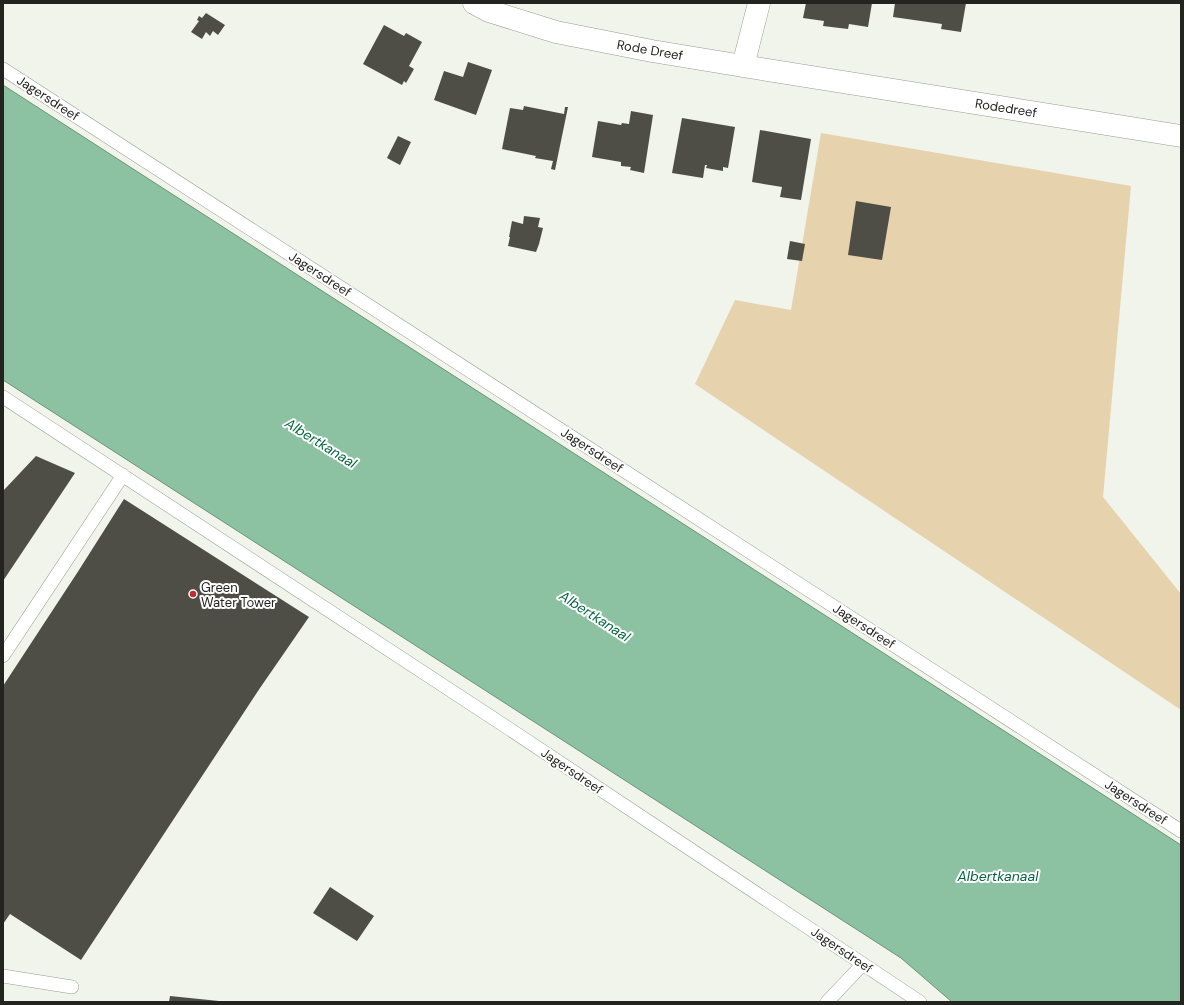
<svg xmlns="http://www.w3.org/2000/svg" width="1184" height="1005" font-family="'DM Sans',sans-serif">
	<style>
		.green { fill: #e7d2ae }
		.water { fill: #8cc2a1; stroke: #6c937a }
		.building { fill: #4f4e46 }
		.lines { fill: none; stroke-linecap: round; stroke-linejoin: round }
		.lane-casing { stroke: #9a9c94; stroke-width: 14 }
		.street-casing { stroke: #9a9c94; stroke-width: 23 }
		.lane { stroke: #fff; stroke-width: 13 }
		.street { stroke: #fff; stroke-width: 22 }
		.poi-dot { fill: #bd2d32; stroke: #fff; stroke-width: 1.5 }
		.labels { text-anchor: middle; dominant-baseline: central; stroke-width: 4; stroke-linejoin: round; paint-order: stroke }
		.street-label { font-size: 13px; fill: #232420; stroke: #fff }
		.poi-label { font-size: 13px; fill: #232420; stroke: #fff; text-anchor: start }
		.water-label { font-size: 14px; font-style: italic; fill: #05663e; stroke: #fff }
	</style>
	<rect width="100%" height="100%" fill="#f1f4eb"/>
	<path class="green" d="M821,133L1131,186L1103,497L1181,594V710L695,384L735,300L791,310Z"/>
	<path class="water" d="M3,85L1181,845V1002H952L901,958L3,380Z"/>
	<path class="building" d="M806,3H872L868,27L849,24L848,29L823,26L824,21L803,18Z
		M895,3H966L961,32L941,29L942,24L893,17Z
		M206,13L225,25L218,35L213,31L210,36L206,32L202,39L191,32L199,21L197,20L199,16L202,18Z
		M384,25L404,36L406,33L422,42L409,66L414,69L406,83L404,81L402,85L363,64Z
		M468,62L492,70L476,115L434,100L444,71L463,77Z
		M524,106L564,114L565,107H568L555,170L551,169L553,161L535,158L536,156L502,149L510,108L523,110Z
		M631,111L653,115L644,173L630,170L631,167L621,166V162L592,157L598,121L621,125L622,123L629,124Z
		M682,118L735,127L728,168L723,167V171L706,168L707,165H705L703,178L672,173Z
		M760,130L811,139L801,200L780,197L782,187L752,182Z
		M398,136L411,142L400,165L387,158Z
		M856,201L891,207L882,260L848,255Z
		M524,216L540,218L538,227L543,228L539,244L536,252L508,246L510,237H509L512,221L523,224Z
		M790,241L805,244L802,261L787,259Z
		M36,456L75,473L3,581V491Z
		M124,499L309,617L260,688L81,960L10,914L3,924V686L79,570Z
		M330,887L374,916L357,941L313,913Z
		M170,996L219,1001V1002H169Z"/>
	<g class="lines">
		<g class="lane-casing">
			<path id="lane" d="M3,69L1181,831
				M3,397L511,730L920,1002
				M3,656L123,475
				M3,976L72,987
				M827,1002L863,964"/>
		</g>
		<g class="street-casing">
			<path id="street" d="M474,3L489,11L556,32L652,51L743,66L1181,136
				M743,66L759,3"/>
		</g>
		<use href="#lane" class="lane"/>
		<use href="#street" class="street"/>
	</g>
	<circle class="poi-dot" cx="193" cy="594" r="4"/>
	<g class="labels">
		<g class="street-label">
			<text transform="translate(650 50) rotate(10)">Rode Dreef</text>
			<text transform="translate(48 98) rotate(33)">Jagersdreef</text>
			<text transform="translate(1006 108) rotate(9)">Rodedreef</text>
			<text transform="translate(320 274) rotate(33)">Jagersdreef</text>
			<text transform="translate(592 450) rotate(33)">Jagersdreef</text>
			<text transform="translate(864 626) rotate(33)">Jagersdreef</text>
			<text transform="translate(572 771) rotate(34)">Jagersdreef</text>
			<text transform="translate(1136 802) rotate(33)">Jagersdreef</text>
			<text transform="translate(842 950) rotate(34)">Jagersdreef</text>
		</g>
		<g class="poi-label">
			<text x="201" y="587">Green<tspan x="201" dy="15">Water Tower</tspan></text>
		</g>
		<g class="water-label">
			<text transform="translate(321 443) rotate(32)">Albertkanaal</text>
			<text transform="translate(595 616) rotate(33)">Albertkanaal</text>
			<text x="998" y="876">Albertkanaal</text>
		</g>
	</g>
	<rect width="1184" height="1005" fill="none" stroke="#232420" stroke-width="8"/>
</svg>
